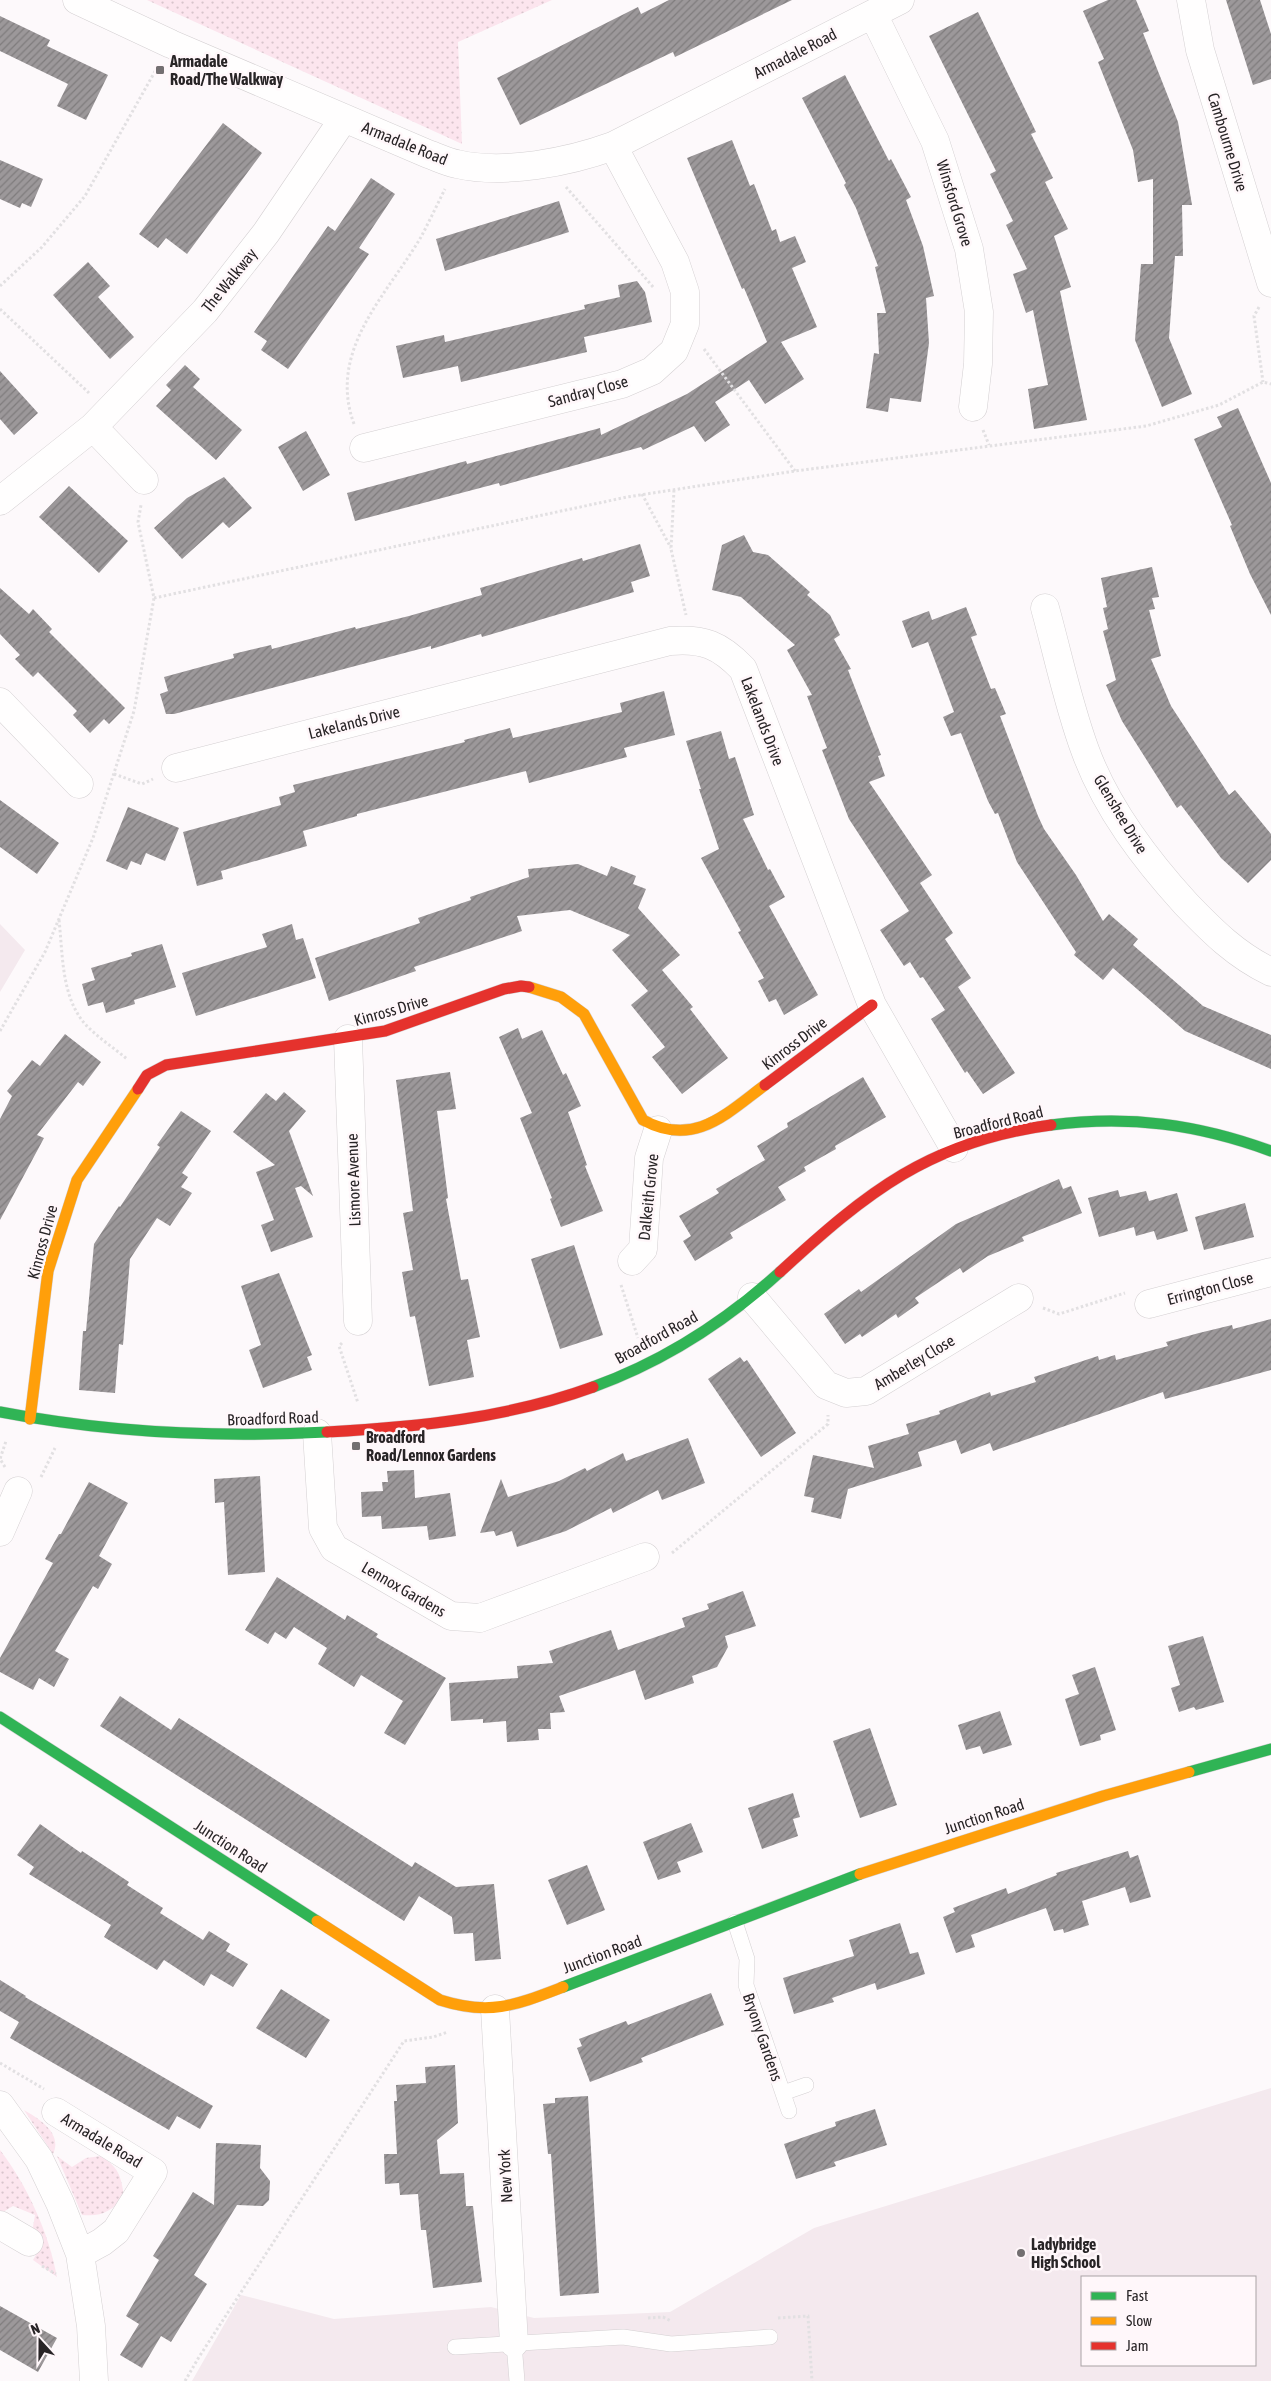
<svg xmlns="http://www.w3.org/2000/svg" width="1271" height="2381" font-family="'Asap Condensed',sans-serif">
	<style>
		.built { fill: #f4e9ee; fill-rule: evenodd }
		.green { fill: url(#green-dots) }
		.building { fill: url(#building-hatch) }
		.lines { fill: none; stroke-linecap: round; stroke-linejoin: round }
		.lane-casing { stroke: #d4d0d2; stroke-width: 16 }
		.street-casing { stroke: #d4d0d2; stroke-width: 29 }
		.fast-casing { stroke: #d4d0d2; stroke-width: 12 }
		.slow-casing { stroke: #d4d0d2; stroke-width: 12 }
		.jam-casing { stroke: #d4d0d2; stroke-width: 12 }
		.path { stroke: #e2e0e2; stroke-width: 3; stroke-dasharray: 2.5 2.5; stroke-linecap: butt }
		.lane { stroke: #fffefe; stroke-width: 15 }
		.street { stroke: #fffefe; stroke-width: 28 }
		.fast { stroke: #30b455; stroke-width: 11 }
		.slow { stroke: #ff9f0a; stroke-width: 11 }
		.jam { stroke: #e5322d; stroke-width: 11 }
		.poi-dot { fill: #736f71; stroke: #fff7fa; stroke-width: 2 }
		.labels { text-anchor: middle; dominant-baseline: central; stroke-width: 5; stroke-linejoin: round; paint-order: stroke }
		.street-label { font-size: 16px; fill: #282426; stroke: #fff7fa }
		.poi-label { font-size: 16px; font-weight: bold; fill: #282426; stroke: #fff7fa; text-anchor: start }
	</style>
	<defs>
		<pattern id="green-dots" width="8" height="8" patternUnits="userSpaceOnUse" patternTransform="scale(1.25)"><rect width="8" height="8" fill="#fce5ee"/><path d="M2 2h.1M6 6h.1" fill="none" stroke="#d8c4cc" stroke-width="1.8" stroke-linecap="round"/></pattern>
		<pattern id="building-hatch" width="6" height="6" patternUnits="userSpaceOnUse" patternTransform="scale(1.25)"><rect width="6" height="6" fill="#9c989a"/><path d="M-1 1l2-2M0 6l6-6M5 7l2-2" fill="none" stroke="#7f7c7d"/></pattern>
	</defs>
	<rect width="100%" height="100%" fill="#fdf9fb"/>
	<path class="built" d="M0,924L25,950L0,992Z
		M1271,2088V2381H192L241,2295L334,2319L491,2307L534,2318L670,2312L814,2228ZM1082,2277H1255V2365H1082Z"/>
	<path class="green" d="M147,0H552L458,42L462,144Z
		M24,2110C39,2119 63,2133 53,2154Z
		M0,2150C27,2185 49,2233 57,2277L33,2260L41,2246L32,2233L35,2215L13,2206L0,2214Z
		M57,2156L72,2167L86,2158L101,2156C118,2167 121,2175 124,2196C112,2211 102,2217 82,2215Z"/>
	<path class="building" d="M669,0H792L675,57L673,52L520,125L497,78L638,7L641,14Z
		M1108,0H1136L1149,31L1143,33L1178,122L1192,205H1182L1183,256H1175L1169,338L1192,394L1162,407L1135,340L1141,264H1153V179L1138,182L1133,150L1098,62L1104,59L1083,11Z
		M1226,0H1260L1271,34V79L1253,85Z
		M978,12L1036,132L1031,134L1053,178L1045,182L1068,229L1054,236L1071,287L1060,291L1087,420L1034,429L1028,389L1048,385L1033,310L1026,313L1013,274L1027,269L1006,225L1013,221L990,174L996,171L929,36Z
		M0,16L50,40L47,46L108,75L86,120L57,106L68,84L0,51Z
		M845,75L889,161L891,159L911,197L906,200L923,246L934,296L926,298L929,343L921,402L890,398L888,412L866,408L874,353L879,354L877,313H886L875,267L878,266L856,208L844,185L846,183L802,98Z
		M223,123L262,153L187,254L166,238L158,248L139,234Z
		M732,140L750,186L754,184L772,231L776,229L780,242L795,236L806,262L792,268L817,327L781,342L804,379L765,404L749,380L715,402L730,425L705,442L694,426L643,450L641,447L500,486L499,483L355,521L347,493L466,461L467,464L600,428L601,435L687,394L767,342L744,288L742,289L687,158Z
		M0,160L43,179L31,207L22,203L20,208L0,199Z
		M371,178L395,194L359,248L369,254L288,369L261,350L267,341L254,332L328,226L335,231Z
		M559,201L569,232L445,271L436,239Z
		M88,262L110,286L98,297L134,337L110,359L53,295Z
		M637,281L645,292L652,322L584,337L587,352L461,382L458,366L403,378L396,346L444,335L445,342L585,309L584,305L620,297L618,285Z
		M185,365L200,379L193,387L242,430L216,460L156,406L171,390L166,385Z
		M0,371L38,413L14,435L0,419Z
		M1238,408L1271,483V615L1250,574L1230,526L1232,525L1194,439L1222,427L1217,417Z
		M306,431L330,475L303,491L278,447Z
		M224,477L252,508L229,528L223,522L182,559L154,528L187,498Z
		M69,486L128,541L99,573L39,517Z
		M744,535L753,552L768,555L810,592L807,595L830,615L840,635L834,639L851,669L848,670L881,755L878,756L885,776L869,782L932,875L920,883L953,933L945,939L971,978L958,987L1015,1073L983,1094L967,1071L965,1073L931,1019L945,1010L923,977L920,978L910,962L904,966L880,930L909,911L849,819L822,750L827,748L807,696L812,695L787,650L795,645L741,597L712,590L722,545Z
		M640,544L650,576L631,582L634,592L482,637L481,634L431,649V646L174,714H166L160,694L168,691L164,677L234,658L233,654L271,645L272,649L355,627L356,629L409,616L482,595L480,588L582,558L583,561Z
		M1152,567L1159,597L1152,598L1155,609L1149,610L1161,656L1151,659L1171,706L1229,795L1235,790L1271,834V860L1248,883L1221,858L1181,805L1177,808L1122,721L1106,685L1116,680L1103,631L1108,629L1103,608L1107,607L1101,578Z
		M0,588L29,614L33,609L52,629L49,632L125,708L109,724L104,719L90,733L73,715L77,711L38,672L33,677L15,659L20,655L0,634Z
		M966,607L977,635L971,637L991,689L995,688L1006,714L1000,716L1038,816L1044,829L1076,875L1103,921L1109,914L1138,939L1133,945L1203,1006L1271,1035V1069L1185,1031L1113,968L1103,980L1074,955L1076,952L1017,862L998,813L995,814L988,801L961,733L951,736L943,717L954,712L928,642L912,648L902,621L929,611L932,620Z
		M664,691L675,735L624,748L627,757L529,783L526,771L357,814V816L303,831L307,846L221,871L223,879L197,886L183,832L281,805L279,797L295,792L293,785L465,742L464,740L510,728L513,738L622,712L620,703Z
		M721,731L729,759L735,757L754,815L743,819L768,870L770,869L785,897L769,906L818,995L784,1015L776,999L769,1002L758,981L764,978L738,932L741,931L701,858L719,849L699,789H701L686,741Z
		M0,800L59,843L37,874L0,847Z
		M128,807L179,828L165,861L146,853L141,865L131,861L127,870L106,861Z
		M578,864L607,876L611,866L636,876L633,884L646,889L638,908L680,955L662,970L693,1007L690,1009L728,1058L682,1094L652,1057L665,1047L631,1005L648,991L612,950L630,935L570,910L517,916L522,931L414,967L416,971L329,1001L315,958L420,923L418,918L471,900L470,897L529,877L528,869Z
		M292,924L296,940L303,938L316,978L196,1016L182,973L267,947L262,934Z
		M162,944L176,987L134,1000L135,1004L106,1013L103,1002L88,1006L82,984L95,980L91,968L132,956L131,953Z
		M518,1028L522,1039L542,1030L563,1075L566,1073L581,1106L568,1112L587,1165L585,1166L603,1211L561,1227L550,1199L552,1198L520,1118L532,1113L499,1037Z
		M65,1034L101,1062L83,1086L78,1082L37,1135L44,1138L0,1220V1119L12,1096L7,1091L32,1060L40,1066Z
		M450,1072L456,1109L437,1111L448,1198L446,1199L461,1280L468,1279L480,1337L467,1340L474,1377L429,1386L415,1316L410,1317L402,1272L413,1270L403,1213L413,1211L396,1080Z
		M863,1077L886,1117L835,1146L836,1149L804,1167L806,1171L778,1187L786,1200L730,1233L733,1238L695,1261L683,1241L691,1236L679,1216L719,1193L716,1189L765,1160L757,1146L788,1127L787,1123Z
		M284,1092L306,1111L289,1131L313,1196L301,1186L295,1188L313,1237L271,1252L261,1225L274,1220L256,1172L275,1165L233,1132L266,1093L276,1101Z
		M181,1111L211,1131L182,1173L188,1177L181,1187L192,1193L170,1226L157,1218L130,1259L123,1345L119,1344L115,1393L79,1390L83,1331H86L94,1244L119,1206L120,1207L160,1147L157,1145Z
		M1059,1179L1063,1189L1071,1186L1082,1213L1022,1237L1024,1241L988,1256L963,1273L960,1268L915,1298L919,1303L898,1318L896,1314L862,1337L860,1334L845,1344L824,1314L859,1289L861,1292L956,1224Z
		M1118,1190L1120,1197L1146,1191L1149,1201L1177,1193L1188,1231L1157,1240L1154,1231L1136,1236L1134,1227L1099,1237L1088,1198Z
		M1245,1203L1254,1237L1204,1250L1195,1217Z
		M574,1245L603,1335L560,1349L531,1259Z
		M279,1273L312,1355L307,1357L312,1370L263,1388L249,1350L261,1345L241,1286Z
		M1271,1319V1370L1165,1399L1163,1392L993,1451L990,1443L961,1454L956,1440L918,1452L922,1466L848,1489L841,1519L811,1512L814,1498L804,1496L813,1455L874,1468L868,1446L909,1434L906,1424L940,1414L939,1411L990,1392L991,1396L1036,1382L1034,1377L1098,1356L1099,1360L1115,1355L1116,1360L1168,1346L1166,1342L1199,1333L1232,1325L1233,1329Z
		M740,1357L744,1362L747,1360L796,1433L761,1457L708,1379Z
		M688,1438L705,1483L662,1500L658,1490L613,1513L611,1508L566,1531L517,1547L512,1531L496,1536L494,1531L480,1533L501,1479L508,1497L559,1481L585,1468L587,1471L623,1453L626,1461Z
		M414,1470L415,1498L450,1493L456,1536L429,1540L427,1526L382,1529L381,1516L362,1517L361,1492L383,1491L382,1482H388L387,1471Z
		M260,1476L265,1572L228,1575L224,1502L215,1503L214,1479Z
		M89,1482L128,1503L99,1556L112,1564L98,1589L93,1586L55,1651L69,1659L54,1687L39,1678L33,1690L0,1672V1658L53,1563L45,1559L59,1534H61Z
		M277,1577L345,1620L347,1615L378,1634L376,1637L446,1678L405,1745L384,1733L403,1701L361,1675L354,1687L318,1664L327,1648L294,1627L286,1639L275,1632L268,1644L245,1630Z
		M743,1591L756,1626L725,1636L728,1647L717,1667L692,1676L694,1683L645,1700L635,1670L559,1696L565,1712L550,1713L551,1729H538L539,1740L507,1742L506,1721L483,1723V1719L451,1721L449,1683L518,1678L517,1666L553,1663L549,1651L611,1630L618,1650L685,1627L682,1618L709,1609L707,1604Z
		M1203,1636L1224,1702L1196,1710L1194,1707L1179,1712L1171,1688L1180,1685L1168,1646Z
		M1095,1667L1116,1730L1100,1735L1101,1740L1080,1746L1065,1699L1079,1694L1072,1675Z
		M120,1696L171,1730L179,1718L412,1867L415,1862L456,1887L494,1884L501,1959L475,1961L473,1933L454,1934L452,1917L419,1896L404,1921L100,1726Z
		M1000,1711L1012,1745L983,1754L980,1746L966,1750L958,1725Z
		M870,1728L897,1805L860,1818L833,1741Z
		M793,1793L800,1817L793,1819L798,1836L762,1849L748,1808Z
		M691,1823L703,1852L677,1862L681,1872L658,1880L643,1842Z
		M40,1824L81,1853L82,1851L129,1882L127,1885L163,1908L160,1913L203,1940L209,1931L230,1944L226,1951L248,1964L233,1987L211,1974L204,1986L164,1960L157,1970L104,1937L111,1925L29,1874L34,1867L17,1855Z
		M1128,1851L1130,1858L1138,1855L1151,1897L1130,1903L1125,1887L1082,1901L1089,1925L1064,1933L1063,1929L1054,1931L1046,1908L971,1935L975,1947L956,1953L943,1917L955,1912L953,1908L1006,1888L1008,1894L1057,1875L1056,1873Z
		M587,1865L605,1910L567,1925L548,1880Z
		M900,1923L910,1954L918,1952L925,1974L877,1990L875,1983L832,1998L834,2002L794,2014L783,1978L854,1956L849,1940Z
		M0,1980L26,1996L25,1997L213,2106L200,2129L177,2116L169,2130L10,2038L19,2022L0,2011Z
		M281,1989L330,2020L306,2058L256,2028Z
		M711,1993L724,2025L641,2058L643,2062L590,2082L577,2048L582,2046L579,2039L626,2021L628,2025Z
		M455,2065L458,2123L437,2140L440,2174L464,2173L466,2206H473L482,2282L433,2288L426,2230H421L418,2194L400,2195L399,2183L385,2184L384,2154H397L394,2101H397L396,2085L426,2083L425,2067Z
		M588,2096L599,2293L560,2296L551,2154H548L543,2104L555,2103V2098Z
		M875,2109L887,2145L834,2162L836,2166L796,2179L784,2144L836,2126L835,2122Z
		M216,2143L261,2145L260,2168L270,2181L269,2200L263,2206L237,2205L194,2275L207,2284L171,2342L161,2336L142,2368L120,2355L139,2324L126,2316L159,2260L153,2256L193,2192L214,2205Z
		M0,2306L57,2338L38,2372L0,2350Z"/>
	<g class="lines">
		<g class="lane-casing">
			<path id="lane" d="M735,1922L747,1959L746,1985L789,2111
				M783,2093L806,2085
				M514,2343L517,2381
				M455,2347L623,2337L671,2344L770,2337"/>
		</g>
		<g class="street-casing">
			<path id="street" d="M77,0L171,44L428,154C437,157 447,162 457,164C504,175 569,162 613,146L900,0
				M1191,0L1200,50L1271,283
				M873,14L935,141L969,249L979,312L978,364L973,407
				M93,427L144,480
				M364,448L622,384L652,371L674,351L685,324V292L675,262L613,146
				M0,501L93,427L205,311L266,233L344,118
				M1045,608C1058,655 1068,704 1085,750C1106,808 1145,859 1186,904C1213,932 1236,955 1271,972
				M0,702L79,784
				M176,768L670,641C703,638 720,645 743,669L872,1005L954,1148
				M348,1039L358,1321
				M632,1261L643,1249L649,1158L658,1130
				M752,1297L826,1385L846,1393L866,1391L1019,1298
				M1149,1304L1271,1272
				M317,1433L323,1528L334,1548L451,1616L480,1618L645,1557
				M0,1532L18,1491
				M495,2009L514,2343
				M0,2105L39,2159L60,2203L80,2254L91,2326L94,2381
				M56,2112L153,2172L116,2231L102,2242L80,2254
				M0,2225L29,2242"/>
		</g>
		<g class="fast-casing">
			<path id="fast" d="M1051,1125C1129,1115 1197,1124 1271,1151
				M593,1387C662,1362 726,1321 780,1272
				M0,1412C109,1433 217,1438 327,1432
				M0,1717L317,1921
				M1189,1772L1271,1749
				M563,1987L860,1874"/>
		</g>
		<g class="slow-casing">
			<path id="slow" d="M529,987L561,997L584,1014L643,1120C694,1148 726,1114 765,1085
				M30,1419L48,1271L77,1180L138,1089
				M860,1874L1103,1796L1189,1772
				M317,1921L440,2000C490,2016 516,2005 563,1987"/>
		</g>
		<g class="jam-casing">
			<path id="jam" d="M765,1085L872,1005
				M138,1089L147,1075L166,1065L385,1031L504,989L521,986L529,987
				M780,1272C867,1192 930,1141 1051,1125
				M327,1432C418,1427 508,1418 593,1387"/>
		</g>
		<path class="path" d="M566,187L654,288
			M0,286L42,247L85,196L158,66
			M1259,307L1254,316L1263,382
			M0,309L89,393
			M704,349L795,471
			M354,424C327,350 387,295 421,237C429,222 437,205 445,189
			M983,430L989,445
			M674,490L671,549L686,615
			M642,494L671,548
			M154,598L627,497L795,471L1146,426L1219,405L1263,382L1271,384
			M114,774L142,784L153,779
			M59,920C63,955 61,996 85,1024C97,1037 114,1048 127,1059
			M0,1031L45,952L93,838L134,711L154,598L138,522L141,505
			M621,1285L638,1338
			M1043,1308L1059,1314L1125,1293
			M342,1343L339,1346L358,1403
			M5,1467L0,1459L6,1441
			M41,1477L55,1448
			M672,1553L828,1424V1415
			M0,2063L44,2089
			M42,2266L56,2274
			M648,2318L663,2317L671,2321
			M778,2318L808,2316L812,2381
			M185,2381L199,2357L404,2041L433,2037L448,2032"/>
		<use href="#lane" class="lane"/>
		<use href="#street" class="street"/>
		<use href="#fast" class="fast"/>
		<use href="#slow" class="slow"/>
		<use href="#jam" class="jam"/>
	</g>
	<g class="poi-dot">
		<rect x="155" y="65" width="10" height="10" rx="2.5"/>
		<rect x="351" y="1441" width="10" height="10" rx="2.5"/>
		<circle cx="1021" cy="2253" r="5"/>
	</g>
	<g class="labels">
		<g class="street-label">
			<text transform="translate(795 53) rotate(-27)">Armadale Road</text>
			<text transform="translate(1228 142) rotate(73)">Cambourne Drive</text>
			<text transform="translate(405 143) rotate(22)">Armadale Road</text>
			<text transform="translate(955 203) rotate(73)">Winsford Grove</text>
			<text transform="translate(229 280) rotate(-51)">The Walkway</text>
			<text transform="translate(588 391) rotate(-15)">Sandray Close</text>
			<text transform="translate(763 721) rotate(69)">Lakelands Drive</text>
			<text transform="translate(354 722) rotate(-14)">Lakelands Drive</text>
			<text transform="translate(1121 814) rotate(59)">Glenshee Drive</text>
			<text transform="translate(391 1010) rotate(-16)">Kinross Drive</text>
			<text transform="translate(794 1043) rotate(-37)">Kinross Drive</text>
			<text transform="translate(998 1122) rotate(-14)">Broadford Road</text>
			<text transform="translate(353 1180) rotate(-92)">Lismore Avenue</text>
			<text transform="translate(648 1197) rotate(-84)">Dalkeith Grove</text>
			<text transform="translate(42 1242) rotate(-75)">Kinross Drive</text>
			<text transform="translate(1210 1288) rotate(-15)">Errington Close</text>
			<text transform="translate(656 1337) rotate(-29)">Broadford Road</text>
			<text transform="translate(914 1362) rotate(-31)">Amberley Close</text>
			<text transform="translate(273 1418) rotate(-2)">Broadford Road</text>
			<text transform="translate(404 1589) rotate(30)">Lennox Gardens</text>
			<text transform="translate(984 1816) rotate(-18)">Junction Road</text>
			<text transform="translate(231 1846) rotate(33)">Junction Road</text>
			<text transform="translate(602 1954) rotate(-20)">Junction Road</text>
			<text transform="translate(763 2037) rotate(71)">Bryony Gardens</text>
			<text transform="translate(102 2140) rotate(31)">Armadale Road</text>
			<text transform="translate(505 2176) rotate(-93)">New York</text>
		</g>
		<g class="poi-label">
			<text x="170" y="61">Armadale<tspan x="170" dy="18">Road/The Walkway</tspan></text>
			<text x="366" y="1437">Broadford<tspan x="366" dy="18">Road/Lennox Gardens</tspan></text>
			<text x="1031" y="2244">Ladybridge<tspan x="1031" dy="18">High School</tspan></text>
		</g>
	</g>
	<rect x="1081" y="2276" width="175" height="90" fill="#fff7fa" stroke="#a9a3a5"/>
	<rect x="1091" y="2292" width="25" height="8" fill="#30b455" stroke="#a9a3a5"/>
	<text x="1126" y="2301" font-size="15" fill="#282426">Fast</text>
	<rect x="1091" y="2317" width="25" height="8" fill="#ff9f0a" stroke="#a9a3a5"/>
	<text x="1126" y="2326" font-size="15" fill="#282426">Slow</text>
	<rect x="1091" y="2342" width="25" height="8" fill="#e5322d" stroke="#a9a3a5"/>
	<text x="1126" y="2351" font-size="15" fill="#282426">Jam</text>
	<g transform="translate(40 2341) rotate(339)" stroke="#fff7fa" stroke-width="4" paint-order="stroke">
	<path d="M0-4L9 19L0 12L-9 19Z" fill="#282426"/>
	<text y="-8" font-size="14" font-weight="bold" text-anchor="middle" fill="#282426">N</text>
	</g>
</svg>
